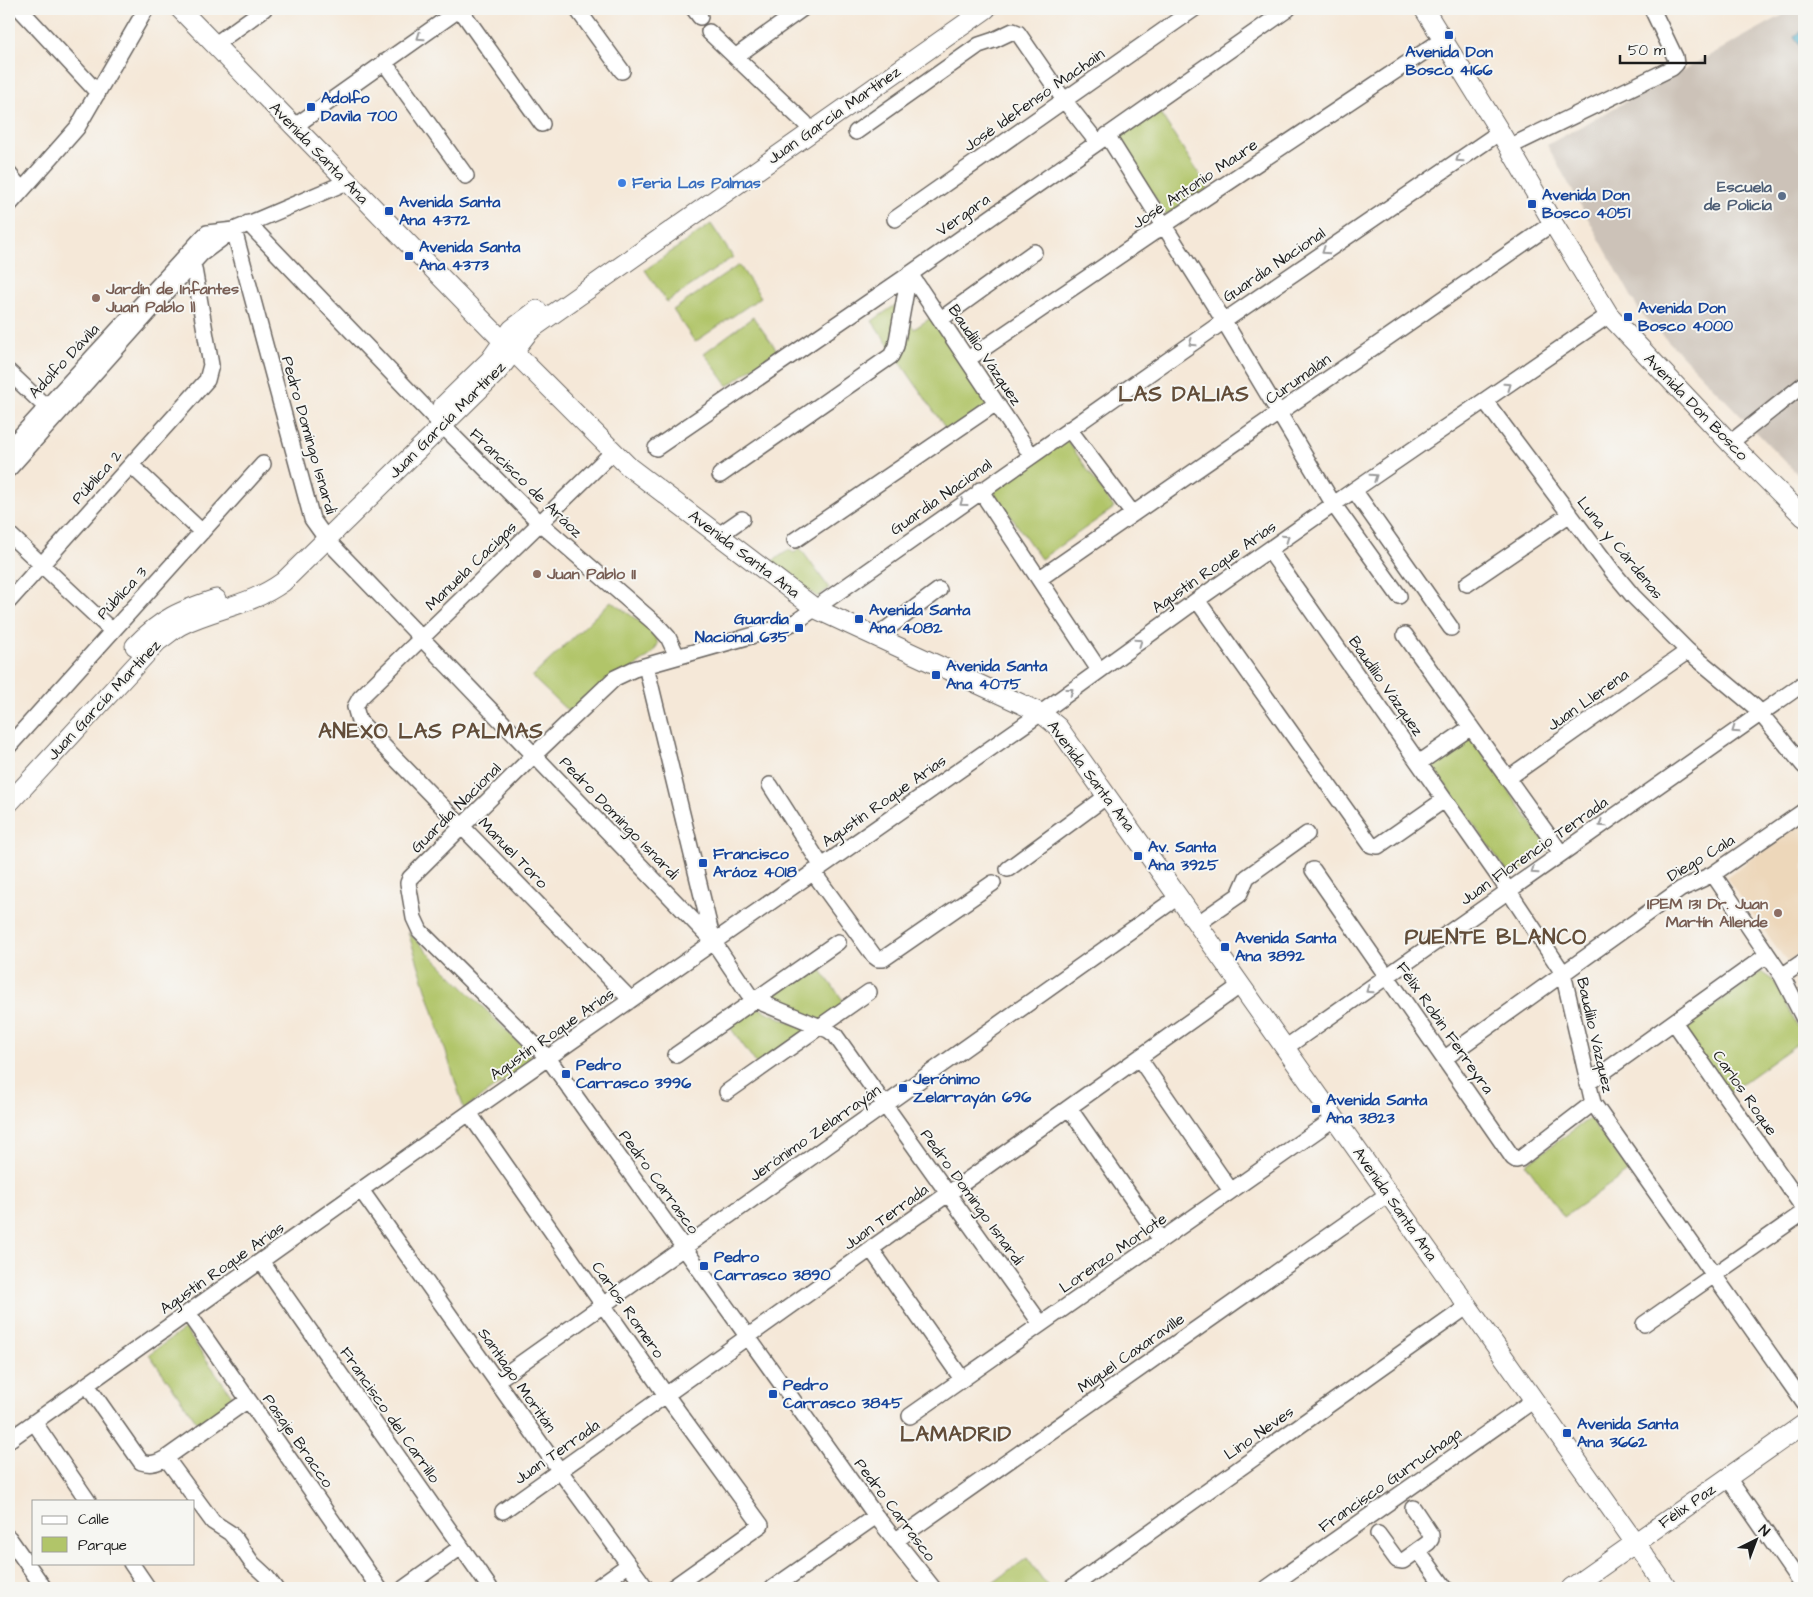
<svg xmlns="http://www.w3.org/2000/svg" width="1813" height="1597" font-family="'Architects Daughter',sans-serif">
	<style>
		.built { fill: #edd7ba }
		.industrial { fill: #ccc2b8 }
		.green { fill: #b1c569; stroke: #667042 }
		.water { fill: #4cadcb; stroke: #346474 }
		.lines { fill: none; stroke-linecap: round; stroke-linejoin: round }
		.minor-casing { stroke: #68635e; stroke-width: 18 }
		.major-casing { stroke: #68635e; stroke-width: 21 }
		.minor { stroke: #fff; stroke-width: 15 }
		.major { stroke: #fff; stroke-width: 19 }
		.oneway { stroke: #999 }
		.transit-dot { fill: #1a4fb4; stroke: #f6f6f2; stroke-width: 2 }
		.shop-dot { fill: #3f7fe0; stroke: #f6f6f2; stroke-width: 2 }
		.service-dot { fill: #5c6f8a; stroke: #f6f6f2; stroke-width: 2 }
		.education-dot { fill: #8d6e63; stroke: #f6f6f2; stroke-width: 2 }
		.labels { text-anchor: middle; dominant-baseline: central; stroke-width: 4; stroke-linejoin: round; paint-order: stroke }
		.transit-label { font-size: 16px; font-weight: bold; fill: #164399; stroke: #f6f6f2; text-anchor: start }
		.street-label { font-size: 16px; fill: #1c1c1c; stroke: #f6f6f2 }
		.shop-label { font-size: 16px; font-weight: bold; fill: #366cbe; stroke: #f6f6f2; text-anchor: start }
		.service-label { font-size: 16px; font-weight: bold; fill: #4e5e75; stroke: #f6f6f2; text-anchor: end }
		.education-label { font-size: 16px; font-weight: bold; fill: #785e54; stroke: #f6f6f2; text-anchor: start }
		.district-label { font-size: 21px; font-weight: bold; letter-spacing: 1px; fill: #624d39; stroke: #f6f6f2 }
	</style>
	<rect width="100%" height="100%" fill="#f6f6f2"/>
	<filter id="ink" filterUnits="userSpaceOnUse"><feTurbulence type="fractalNoise" baseFrequency=".02" numOctaves="2"/><feDisplacementMap in="SourceGraphic" scale="10" xChannelSelector="R" yChannelSelector="G"/><feConvolveMatrix kernelMatrix="1 2 1 2 8 2 1 2 1" color-interpolation-filters="sRGB"/></filter>
	<filter id="wash" filterUnits="userSpaceOnUse"><feTurbulence type="fractalNoise" baseFrequency=".0096" numOctaves="4" result="noise"/><feDisplacementMap in="SourceGraphic" scale="20" xChannelSelector="R" yChannelSelector="G"/><feGaussianBlur stdDeviation="1.12" result="paint"/><feColorMatrix in="noise" values="0 0 0 0 0 0 0 0 0 0 0 0 0 0 0 0 0 1.4 0 .05"/><feComposite in="paint" operator="in"/></filter>
	<g filter="url(#wash)">
		<rect width="100%" height="100%" fill="#f5e8d8"/>
		<path class="built" d="M1804,821V950L1787,962L1726,877Z"/>
		<path class="industrial" d="M1794,9H1804V481L1640,312L1547,145Z"/>
		<path class="green" d="M1159,111L1208,188L1166,215L1117,137Z
			M711,224L733,257L667,302L645,270Z
			M739,265L761,297L695,342L673,310Z
			M897,304L914,329L932,317L991,403L948,432L872,321Z
			M753,317L777,350L728,386L704,353Z
			M1067,440L1114,508L1041,559L993,491Z
			M800,548L829,588L818,597L768,564L789,550L794,553Z
			M611,601L654,632L658,644L652,654L571,714L532,677Z
			M1472,738L1550,849L1511,877L1432,766Z
			M408,932L529,1053L530,1059L528,1064L464,1109Z
			M815,962L845,1003L819,1022L763,998Z
			M1761,972L1774,981L1804,1039L1727,1094L1685,1033L1687,1024Z
			M754,1006L807,1030L758,1066L727,1023Z
			M1590,1118L1629,1171L1564,1217L1526,1164Z
			M185,1329L235,1400L199,1425L149,1354Z
			M1027,1558L1049,1588H986Z"/>
		<path class="water" d="M1804,30V54L1794,36Z"/>
	</g>
	<g filter="url(#ink)">
		<g class="lines">
			<g class="minor-casing">
				<path id="minor" d="M20,9L98,93
					M460,9L542,124
					M577,9L622,71
					M694,9L700,17
					M709,32L805,123
					M214,45L264,9
					M735,57L802,9
					M384,62L466,176
					M295,126L460,9
					M856,132L979,45L994,40L1013,31L1018,33L1064,100L1097,142
					M1107,135L1224,321L1334,505L1399,596
					M1509,147L1672,68L1676,64L1675,57L1652,9
					M9,174L22,190
					M9,205L77,128L146,9
					M895,219L1194,9
					M248,223L433,416L540,523L658,626L668,637L677,656
					M234,230L312,519L327,540L713,941L748,993L755,1000L828,1030L835,1035L1041,1324
					M910,274L1031,455
					M941,319L1034,252
					M968,359L1163,226L1442,40
					M9,372L46,407
					M1485,401L1613,572L1633,596L1688,651L1755,707L1804,766
					M1069,429L1133,514
					M1730,443L1804,384
					M9,448L202,238L207,233L234,230L347,182
					M656,448L910,274L1288,9
					M613,452L360,698L355,707L359,721L631,1000
					M131,465L202,532
					M9,469L201,254L232,231
					M720,475L891,356L896,346L906,291L900,281
					M980,490L1099,670
					M1354,490L1451,628
					M9,534L111,630
					M719,535L742,519
					M795,540L996,403
					M1269,550L1508,890L1563,973L1593,1103L1804,1403
					M1039,579L1553,223
					M1467,584L1570,514
					M1197,600L1371,845L1378,846L1444,800
					M9,601L207,380L211,365L193,263
					M1405,635L1561,853
					M877,636L939,590
					M646,666L713,941
					M9,746L263,464
					M1419,763L1471,727
					M1508,778L1688,651
					M770,785L821,865
					M1008,869L1107,796
					M1313,870L1513,1158L1516,1160L1520,1159L1593,1103
					M813,872L874,956L878,959H883L993,883
					M1713,874L1782,976L1804,1019
					M1197,924L1239,895L1247,877L1307,834
					M1782,976L1804,961
					M1674,1022L1804,1209
					M1285,1048L1804,683
					M676,1055L838,942
					M1139,1058L1231,1191
					M1445,1058L1681,889L1713,874L1804,811
					M1587,1084L1767,955
					M727,1092L869,992
					M1069,1108L1161,1240
					M469,1113L666,1395L761,1525L672,1588
					M361,1190L560,1471L646,1588
					M871,1249L962,1379
					M261,1261L490,1588
					M188,1313L379,1588
					M1644,1324L1804,1212
					M496,1381L1178,897
					M87,1385L141,1462C151,1465 157,1463 166,1458L213,1522L230,1533L236,1540L252,1563L265,1575L275,1588
					M910,1416L1335,1118
					M34,1422L88,1501
					M9,1440L469,1113L1041,713L1197,600L1354,490L1609,315
					M166,1458L248,1400
					M1728,1478L1804,1588
					M503,1511L1241,985
					M1378,1534L1397,1560L1403,1561L1428,1543L1431,1539V1535L1413,1508
					M9,1538L44,1588
					M895,1541L1388,1194
					M1418,1550L1445,1588
					M131,1563L148,1588
					M404,1588L461,1547
					M596,1588L628,1565
					M773,1588L876,1516
					M933,1588L876,1516L548,1058L420,931L414,918L408,883L410,878L534,755L615,678L634,669L786,626L797,621L1224,321L1500,132
					M1071,1588L1468,1306
					M1267,1588L1534,1400"/>
			</g>
			<g class="major-casing">
				<path id="major" d="M180,9L503,341L629,467L816,609L1041,713L1058,727L1667,1588
					M1424,9L1500,132L1553,223L1609,315L1730,443L1804,517
					M443,406L490,360L512,329L537,310
					M135,646C162,618 180,611 216,599
					M9,803L158,641C166,636 173,629 181,625C215,608 250,606 283,582L498,371L527,334L533,328L986,9
					M1571,1588L1804,1424"/>
			</g>
			<use href="#minor" class="minor"/>
			<use href="#major" class="major"/>
		</g>
		<defs><path id="oneway-chevron" d="M-2-3.5L2.5 0L-2 3.5" fill="none" stroke-width="1.6" stroke-linecap="round" stroke-linejoin="round" transform="scale(1.25)"/></defs>
		<g class="oneway">
			<use href="#oneway-chevron" transform="translate(420 37) rotate(145)"/>
			<use href="#oneway-chevron" transform="translate(1459 159) rotate(146)"/>
			<use href="#oneway-chevron" transform="translate(1325 251) rotate(146)"/>
			<use href="#oneway-chevron" transform="translate(1192 343) rotate(145)"/>
			<use href="#oneway-chevron" transform="translate(1508 386) rotate(-35)"/>
			<use href="#oneway-chevron" transform="translate(1374 477) rotate(-34)"/>
			<use href="#oneway-chevron" transform="translate(963 503) rotate(144)"/>
			<use href="#oneway-chevron" transform="translate(1286 538) rotate(-35)"/>
			<use href="#oneway-chevron" transform="translate(1139 642) rotate(-35)"/>
			<use href="#oneway-chevron" transform="translate(1070 691) rotate(-37)"/>
			<use href="#oneway-chevron" transform="translate(1735 730) rotate(145)"/>
			<use href="#oneway-chevron" transform="translate(1602 824) rotate(145)"/>
			<use href="#oneway-chevron" transform="translate(1534 871) rotate(145)"/>
			<use href="#oneway-chevron" transform="translate(1369 990) rotate(145)"/>
		</g>
	</g>
	<g class="transit-dot">
		<rect x="1444" y="30" width="10" height="10" rx="2.5"/>
		<rect x="306" y="102" width="10" height="10" rx="2.5"/>
		<rect x="1527" y="199" width="10" height="10" rx="2.5"/>
		<rect x="384" y="206" width="10" height="10" rx="2.5"/>
		<rect x="404" y="251" width="10" height="10" rx="2.5"/>
		<rect x="1623" y="312" width="10" height="10" rx="2.5"/>
		<rect x="854" y="614" width="10" height="10" rx="2.5"/>
		<rect x="794" y="623" width="10" height="10" rx="2.5"/>
		<rect x="931" y="670" width="10" height="10" rx="2.5"/>
		<rect x="1133" y="851" width="10" height="10" rx="2.5"/>
		<rect x="698" y="858" width="10" height="10" rx="2.5"/>
		<rect x="1220" y="942" width="10" height="10" rx="2.5"/>
		<rect x="561" y="1069" width="10" height="10" rx="2.5"/>
		<rect x="898" y="1083" width="10" height="10" rx="2.5"/>
		<rect x="1311" y="1104" width="10" height="10" rx="2.5"/>
		<rect x="699" y="1261" width="10" height="10" rx="2.5"/>
		<rect x="768" y="1389" width="10" height="10" rx="2.5"/>
		<rect x="1562" y="1428" width="10" height="10" rx="2.5"/>
	</g>
	<circle class="shop-dot" cx="622" cy="183" r="5"/>
	<circle class="service-dot" cx="1782" cy="196" r="5"/>
	<g class="education-dot">
		<circle cx="96" cy="298" r="5"/>
		<circle cx="537" cy="574" r="5"/>
		<circle cx="1778" cy="913" r="5"/>
	</g>
	<g class="labels">
		<g class="transit-label">
			<text x="1449" y="52" text-anchor="middle">Avenida Don<tspan x="1449" dy="18">Bosco 4166</tspan></text>
			<text x="321" y="98">Adolfo<tspan x="321" dy="18">Davila 700</tspan></text>
			<text x="1542" y="195">Avenida Don<tspan x="1542" dy="18">Bosco 4051</tspan></text>
			<text x="399" y="202">Avenida Santa<tspan x="399" dy="18">Ana 4372</tspan></text>
			<text x="419" y="247">Avenida Santa<tspan x="419" dy="18">Ana 4373</tspan></text>
			<text x="1638" y="308">Avenida Don<tspan x="1638" dy="18">Bosco 4000</tspan></text>
			<text x="869" y="610">Avenida Santa<tspan x="869" dy="18">Ana 4082</tspan></text>
			<text x="789" y="619" text-anchor="end">Guardia<tspan x="789" dy="18">Nacional 635</tspan></text>
			<text x="946" y="666">Avenida Santa<tspan x="946" dy="18">Ana 4075</tspan></text>
			<text x="1148" y="847">Av. Santa<tspan x="1148" dy="18">Ana 3925</tspan></text>
			<text x="713" y="854">Francisco<tspan x="713" dy="18">Aráoz 4018</tspan></text>
			<text x="1235" y="938">Avenida Santa<tspan x="1235" dy="18">Ana 3892</tspan></text>
			<text x="576" y="1065">Pedro<tspan x="576" dy="18">Carrasco 3996</tspan></text>
			<text x="913" y="1079">Jerónimo<tspan x="913" dy="18">Zelarrayán 696</tspan></text>
			<text x="1326" y="1100">Avenida Santa<tspan x="1326" dy="18">Ana 3823</tspan></text>
			<text x="714" y="1257">Pedro<tspan x="714" dy="18">Carrasco 3890</tspan></text>
			<text x="783" y="1385">Pedro<tspan x="783" dy="18">Carrasco 3845</tspan></text>
			<text x="1577" y="1424">Avenida Santa<tspan x="1577" dy="18">Ana 3662</tspan></text>
		</g>
		<g class="street-label">
			<text transform="translate(1034 100) rotate(-35)">José Idefenso Machain</text>
			<text transform="translate(834 115) rotate(-35)">Juan García Martínez</text>
			<text transform="translate(319 153) rotate(46)">Avenida Santa Ana</text>
			<text transform="translate(1195 184) rotate(-34)">José Antonio Maure</text>
			<text transform="translate(963 215) rotate(-35)">Vergara</text>
			<text transform="translate(1274 265) rotate(-34)">Guardia Nacional</text>
			<text transform="translate(985 355) rotate(56)">Baudilio Vázquez</text>
			<text transform="translate(64 361) rotate(-47)">Adolfo Dávila</text>
			<text transform="translate(1298 379) rotate(-35)">Curumalán</text>
			<text transform="translate(1696 407) rotate(46)">Avenida Don Bosco</text>
			<text transform="translate(447 420) rotate(-45)">Juan García Martínez</text>
			<text transform="translate(309 435) rotate(74)">Pedro Domingo Isnardi</text>
			<text transform="translate(97 477) rotate(-48)">Pública 2</text>
			<text transform="translate(526 483) rotate(44)">Francisco de Aráoz</text>
			<text transform="translate(941 497) rotate(-35)">Guardia Nacional</text>
			<text transform="translate(1620 548) rotate(51)">Luna y Cárdenas</text>
			<text transform="translate(744 554) rotate(37)">Avenida Santa Ana</text>
			<text transform="translate(471 566) rotate(-44)">Manuela Cacigas</text>
			<text transform="translate(1214 567) rotate(-35)">Agustín Roque Arias</text>
			<text transform="translate(122 593) rotate(-47)">Pública 3</text>
			<text transform="translate(1386 686) rotate(55)">Baudilio Vázquez</text>
			<text transform="translate(104 700) rotate(-47)">Juan García Martínez</text>
			<text transform="translate(1588 700) rotate(-35)">Juan Llerena</text>
			<text transform="translate(1091 776) rotate(53)">Avenida Santa Ana</text>
			<text transform="translate(884 801) rotate(-35)">Agustín Roque Arias</text>
			<text transform="translate(456 808) rotate(-45)">Guardia Nacional</text>
			<text transform="translate(619 818) rotate(46)">Pedro Domingo Isnardi</text>
			<text transform="translate(1534 851) rotate(-35)">Juan Florencio Terrada</text>
			<text transform="translate(513 853) rotate(46)">Manuel Toro</text>
			<text transform="translate(1701 858) rotate(-31)">Diego Cala</text>
			<text transform="translate(1445 1028) rotate(55)">Félix Robin Ferreyra</text>
			<text transform="translate(552 1034) rotate(-35)">Agustín Roque Arias</text>
			<text transform="translate(1595 1035) rotate(77)">Baudilio Vázquez</text>
			<text transform="translate(1745 1093) rotate(55)">Carlos Roque</text>
			<text transform="translate(815 1133) rotate(-35)">Jerónimo Zelarrayán</text>
			<text transform="translate(659 1182) rotate(54)">Pedro Carrasco</text>
			<text transform="translate(972 1197) rotate(54)">Pedro Domingo Isnardi</text>
			<text transform="translate(1395 1204) rotate(55)">Avenida Santa Ana</text>
			<text transform="translate(886 1217) rotate(-36)">Juan Terrada</text>
			<text transform="translate(1113 1253) rotate(-35)">Lorenzo Morlote</text>
			<text transform="translate(222 1268) rotate(-35)">Agustín Roque Arias</text>
			<text transform="translate(628 1310) rotate(55)">Carlos Romero</text>
			<text transform="translate(1131 1353) rotate(-35)">Miguel Caxaraville</text>
			<text transform="translate(517 1380) rotate(55)">Santiago Moritán</text>
			<text transform="translate(390 1415) rotate(55)">Francisco del Carrillo</text>
			<text transform="translate(1259 1433) rotate(-35)">Lino Neves</text>
			<text transform="translate(298 1441) rotate(55)">Pasaje Bracco</text>
			<text transform="translate(557 1452) rotate(-35)">Juan Terrada</text>
			<text transform="translate(1390 1480) rotate(-35)">Francisco Gurruchaga</text>
			<text transform="translate(1687 1506) rotate(-35)">Félix Paz</text>
			<text transform="translate(895 1510) rotate(53)">Pedro Carrasco</text>
		</g>
		<g class="shop-label">
			<text x="632" y="183">Feria Las Palmas</text>
		</g>
		<g class="service-label">
			<text x="1772" y="187">Escuela<tspan x="1772" dy="18">de Policía</tspan></text>
		</g>
		<g class="education-label">
			<text x="106" y="289">Jardín de Infantes<tspan x="106" dy="18">Juan Pablo ll</tspan></text>
			<text x="547" y="574">Juan Pablo II</text>
			<text x="1768" y="904" text-anchor="end">IPEM 131 Dr. Juan<tspan x="1768" dy="18">Martín Allende</tspan></text>
		</g>
		<g class="district-label">
			<text x="1184" y="394">LAS DALIAS</text>
			<text x="431" y="731">ANEXO LAS PALMAS</text>
			<text x="1496" y="937">PUENTE BLANCO</text>
			<text x="956" y="1434">LAMADRID</text>
		</g>
	</g>
	<rect width="1813" height="1597" fill="none" stroke="#f6f6f2" stroke-width="30"/>
	<rect x="32" y="1500" width="162" height="65" fill="#f6f6f2" stroke="#9f9f9c"/>
	<rect x="42" y="1516" width="25" height="8" fill="#ffffff" stroke="#9f9f9c"/>
	<text x="78" y="1524" font-size="15" fill="#1c1c1c">Calle</text>
	<rect x="42" y="1537" width="25" height="15" fill="#b1c569" stroke="#9f9f9c"/>
	<text x="78" y="1550" font-size="15" fill="#1c1c1c">Parque</text>
	<g transform="translate(1756 1540) rotate(42)" stroke="#f6f6f2" stroke-width="4" paint-order="stroke">
	<path d="M0-4L9 19L0 12L-9 19Z" fill="#1c1c1c"/>
	<text y="-8" font-size="14" font-weight="bold" text-anchor="middle" fill="#1c1c1c">N</text>
	</g>
	<path d="M1620 55v8h85v-8" fill="none" stroke="#1c1c1c" stroke-width="2.5"/>
	<text x="1628" y="55" font-size="15" fill="#1c1c1c" stroke="#f6f6f2" stroke-width="4" paint-order="stroke">50 m</text>
</svg>
